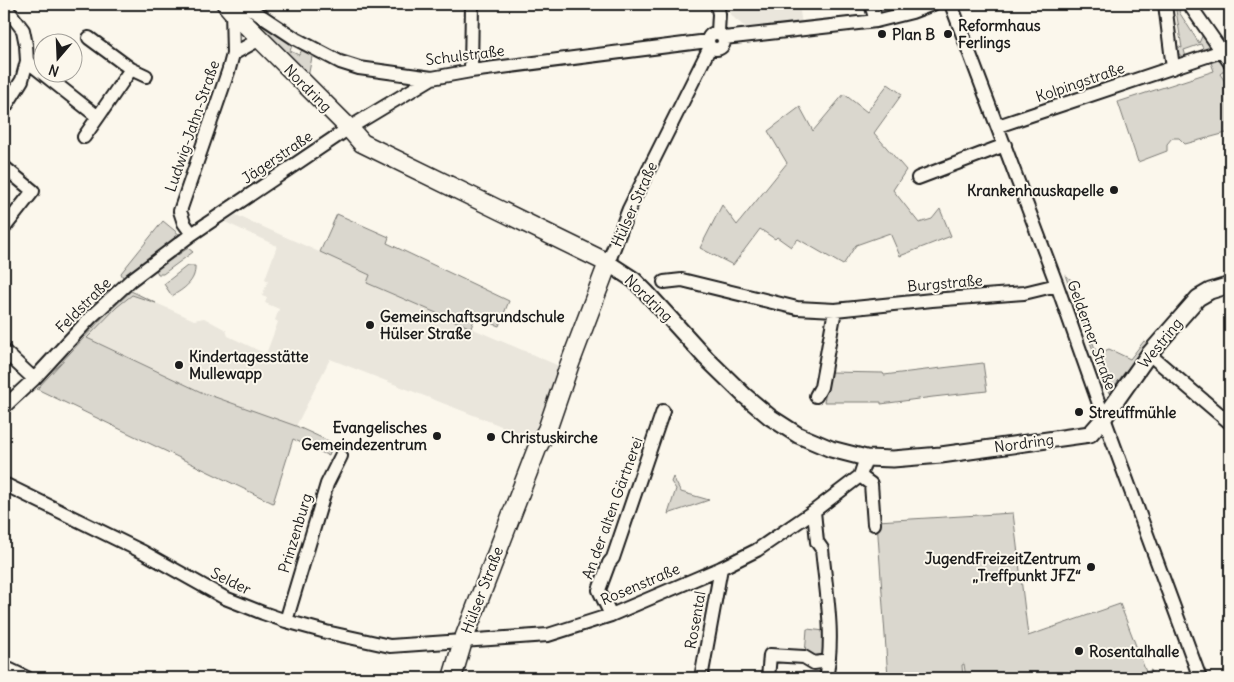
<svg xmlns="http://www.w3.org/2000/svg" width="1234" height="682" font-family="Delius,sans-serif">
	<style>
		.built { fill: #eae6dc }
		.green { fill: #dad7ce; stroke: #7b7a75 }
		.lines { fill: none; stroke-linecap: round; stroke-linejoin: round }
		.minor-casing { stroke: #1c1c1c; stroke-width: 16 }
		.tertiary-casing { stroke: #1c1c1c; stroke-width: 19 }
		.secondary-casing { stroke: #1c1c1c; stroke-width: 21 }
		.minor { stroke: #fbf7ec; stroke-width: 12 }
		.tertiary { stroke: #fbf7ec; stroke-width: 15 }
		.secondary { stroke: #fbf7ec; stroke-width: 18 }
		.poi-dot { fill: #1c1c1c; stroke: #fbf7ec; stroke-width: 2 }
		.labels { text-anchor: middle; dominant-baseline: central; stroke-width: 4; stroke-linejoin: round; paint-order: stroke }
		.poi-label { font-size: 15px; font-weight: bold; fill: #1c1c1c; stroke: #fbf7ec; text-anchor: start }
		.street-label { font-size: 15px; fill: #1c1c1c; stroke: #fbf7ec }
	</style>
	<rect width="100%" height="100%" fill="#fbf7ec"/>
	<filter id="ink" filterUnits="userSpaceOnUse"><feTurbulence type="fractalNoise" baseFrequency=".02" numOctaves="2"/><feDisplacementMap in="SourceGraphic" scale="10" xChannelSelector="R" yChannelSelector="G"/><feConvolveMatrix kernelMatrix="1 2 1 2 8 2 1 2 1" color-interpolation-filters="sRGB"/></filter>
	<g filter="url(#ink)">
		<path class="built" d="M726,4H799L802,25L750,29L744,26L735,19L729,12Z
			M236,215L371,275L367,283L559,366L532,438L330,359L296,426L201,392L87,338L117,307L132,295L156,303L194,320L204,318L226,330L228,336L266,354L278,322L275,320L279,309L265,303L267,298L262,296L268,281L265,279L277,246L225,222Z"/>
		<path class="green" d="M1175,4H1182L1179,12L1199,43L1203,34L1210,44L1208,49L1204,51L1201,44L1184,50L1186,57C1179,57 1176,50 1173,45L1182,48Z
			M243,9L290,39L292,45L290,51L299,55L302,50L306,48L313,52L308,77Z
			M1210,60H1217L1223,63L1226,69L1220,74L1230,89V132L1185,144L1179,138H1172L1167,144V151L1138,162L1118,102L1214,71Z
			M888,84L902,94L874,133L906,170L893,190L919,223L932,219L940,209L951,236L900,256L890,233L856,245L843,265L798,239L791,247L777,237L775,239L760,229L733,265L700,248L722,205L737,225L787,163L768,131L800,107L813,131L844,94L867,112Z
			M337,214L389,237L387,243L509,301L499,326L475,317L471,328L367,283L370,275L320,252Z
			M163,221L180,235L123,278L121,273Z
			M188,248L193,252L163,274H158L156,270Z
			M187,266H195C196,281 184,289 172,296L164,284Z
			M1065,275L1075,283L1074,293L1097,354L1109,349L1130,359L1144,341L1147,343L1109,393Z
			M131,291L156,303L132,295L117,307L87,338L201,392L296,426L333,443L329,456L293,439L273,503L37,389L103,317Z
			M983,363L987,391L933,397L881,404V402H824L830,372L883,373L884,375Z
			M673,477L681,492L709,500L668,514L676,489L671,482Z
			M1013,513L1028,636L1120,604L1146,672L1151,670L1154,678H966L964,664L962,665L963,678H888L877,521Z
			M807,629L825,631L826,652L820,660L805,655Z"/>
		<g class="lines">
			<g class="minor-casing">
				<path id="minor" d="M243,4L296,39L340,62L359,68L432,78L471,71L708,41
					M717,4L719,14L718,32
					M871,4L876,21
					M951,4L1057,285L1104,418L1200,678
					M1165,4L1173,68
					M1189,4L1230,63
					M4,5L23,30L26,45L27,61L22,80L4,109
					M708 41a8 8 0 1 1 16 0a8 8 0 1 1-16 0Z
					M89,38L131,69
					M724,38L876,21L912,12L933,4
					M233,54L260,39
					M27,61L98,117L131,69L146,76
					M471,71L472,4
					M998,126L1222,51
					M84,137L98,117
					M4,167L33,191L4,228
					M918,178L1005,145
					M192,234L184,223L180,211L229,69L233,54L232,9
					M608,263L629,209L710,47
					M664,282L682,280L797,308L835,310L932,300L1024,293L1057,285
					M4,351L34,379
					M1149,354L1230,423
					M816,396L821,387L835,310
					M4,407L34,379L91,317L131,280L192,234L349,128L432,78
					M860,476L871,484L874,524
					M4,484L143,552L225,598L263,613L286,621L326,632L390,646L548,635L611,615L721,568L757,550L814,511L860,476L866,458
					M814,511L817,542L822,549C826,591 835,636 826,678
					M611,615L599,590L609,563L613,558L663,411
					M286,621L327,484L341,456
					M4,667L27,678
					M701,678L721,568
					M768,678L770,655L804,657L814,663L829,661"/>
			</g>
			<g class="tertiary-casing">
				<path id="tertiary" d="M608,263L634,280L646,292L706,358L745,396L770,417L798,435L831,449L866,458L893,459L941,455L1090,434L1104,418L1149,354L1198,298L1210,291L1230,285"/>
			</g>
			<g class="secondary-casing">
				<path id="secondary" d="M226,4L232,11L349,128L362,143L608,263L569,366L547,430L538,446L463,641L452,678"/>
			</g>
			<use href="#minor" class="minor"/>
			<use href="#tertiary" class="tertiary"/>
			<use href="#secondary" class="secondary"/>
		</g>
	</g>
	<g class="poi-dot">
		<circle cx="882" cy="34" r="5"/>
		<circle cx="948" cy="34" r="5"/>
		<circle cx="1114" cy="190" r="5"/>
		<circle cx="370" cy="325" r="5"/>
		<circle cx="179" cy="365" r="5"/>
		<circle cx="1079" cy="412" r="5"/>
		<circle cx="437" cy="436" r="5"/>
		<circle cx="491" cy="437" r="5"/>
		<circle cx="1091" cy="567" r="5"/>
		<circle cx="1079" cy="651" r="5"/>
	</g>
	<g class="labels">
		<g class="poi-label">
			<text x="958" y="25">Reformhaus<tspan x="958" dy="17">Ferlings</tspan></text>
			<text x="892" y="34">Plan B</text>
			<text x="1104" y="190" text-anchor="end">Krankenhauskapelle</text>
			<text x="380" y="316">Gemeinschaftsgrundschule<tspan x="380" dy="17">Hülser Straße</tspan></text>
			<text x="189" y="356">Kindertagesstätte<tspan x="189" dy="17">Mullewapp</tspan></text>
			<text x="1089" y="412">Streuffmühle</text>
			<text x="427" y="427" text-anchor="end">Evangelisches<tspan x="427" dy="17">Gemeindezentrum</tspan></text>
			<text x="501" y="437">Christuskirche</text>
			<text x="1081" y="558" text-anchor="end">JugendFreizeitZentrum<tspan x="1081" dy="17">„Treffpunkt JFZ“</tspan></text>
			<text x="1089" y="651">Rosentalhalle</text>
		</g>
		<g class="street-label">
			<text transform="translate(465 55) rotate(-7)">Schulstraße</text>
			<text transform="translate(1080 82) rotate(-19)">Kolpingstraße</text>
			<text transform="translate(308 88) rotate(45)">Nordring</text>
			<text transform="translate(192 126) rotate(-71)">Ludwig-Jahn-Straße</text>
			<text transform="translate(277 157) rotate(-34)">Jägerstraße</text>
			<text transform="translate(634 204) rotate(-66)">Hülser Straße</text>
			<text transform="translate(945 283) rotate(-5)">Burgstraße</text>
			<text transform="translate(649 298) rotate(44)">Nordring</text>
			<text transform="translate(83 305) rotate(-45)">Feldstraße</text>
			<text transform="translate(1092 335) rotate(70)">Gelderner Straße</text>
			<text transform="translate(1160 343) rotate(-51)">Westring</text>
			<text transform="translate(1024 443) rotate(-8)">Nordring</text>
			<text transform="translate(612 508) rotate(-70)">An der alten Gärtnerei</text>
			<text transform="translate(295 533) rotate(-73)">Prinzenburg</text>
			<text transform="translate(231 581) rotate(26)">Selder</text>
			<text transform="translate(640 584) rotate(-23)">Rosenstraße</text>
			<text transform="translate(482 590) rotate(-69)">Hülser Straße</text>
			<text transform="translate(695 620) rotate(-80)">Rosental</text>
		</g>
	</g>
	<rect width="1234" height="682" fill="none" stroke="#fbf7ec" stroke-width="20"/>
	<rect x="10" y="10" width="1214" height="662" fill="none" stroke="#1c1c1c" stroke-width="2" filter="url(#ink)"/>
	<g transform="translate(58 58) rotate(199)"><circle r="24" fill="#fbf7ec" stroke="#a29f99"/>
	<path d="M0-4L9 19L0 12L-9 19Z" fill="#1c1c1c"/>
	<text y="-8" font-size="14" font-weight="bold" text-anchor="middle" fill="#1c1c1c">N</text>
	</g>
</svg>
